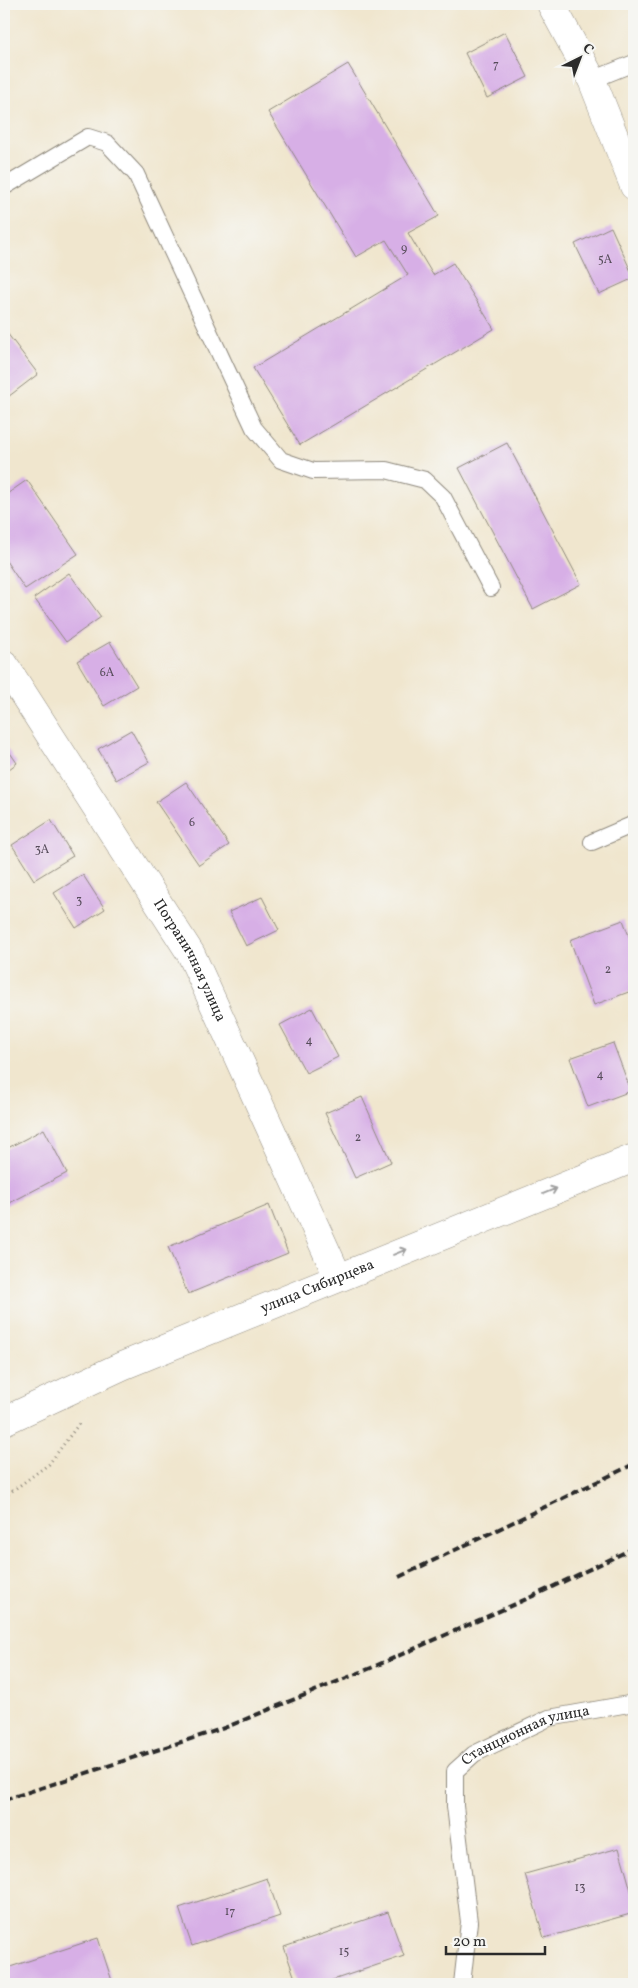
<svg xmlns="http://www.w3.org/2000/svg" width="638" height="1988" font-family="Vollkorn,serif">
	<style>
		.building { fill: #d7afe6 }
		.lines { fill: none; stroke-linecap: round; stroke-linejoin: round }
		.lane-casing { stroke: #8e887c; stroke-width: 18 }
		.secondary-casing { stroke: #8e887c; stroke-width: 29 }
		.path { stroke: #8e887c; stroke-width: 3; stroke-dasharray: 1 4; stroke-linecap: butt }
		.lane { stroke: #fff; stroke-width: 16 }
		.secondary { stroke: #fff; stroke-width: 28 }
		.rail { stroke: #2b2b2b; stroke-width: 4; stroke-dasharray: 8 4; stroke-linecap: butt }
		.oneway { stroke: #a0a0a0 }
		.labels { text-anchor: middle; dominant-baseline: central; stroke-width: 5; stroke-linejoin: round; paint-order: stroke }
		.number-label { font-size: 12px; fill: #564c5a }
		.street-label { font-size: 15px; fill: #2b2b2b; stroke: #f6f6f2 }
	</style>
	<rect width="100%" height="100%" fill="#f6f6f2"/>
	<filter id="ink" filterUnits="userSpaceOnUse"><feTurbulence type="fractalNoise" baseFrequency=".02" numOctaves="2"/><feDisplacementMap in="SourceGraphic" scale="10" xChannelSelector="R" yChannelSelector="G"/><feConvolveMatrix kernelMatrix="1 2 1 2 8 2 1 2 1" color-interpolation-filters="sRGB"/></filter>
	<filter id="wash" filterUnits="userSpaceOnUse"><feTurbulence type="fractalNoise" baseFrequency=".0096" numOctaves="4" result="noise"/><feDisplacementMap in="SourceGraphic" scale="20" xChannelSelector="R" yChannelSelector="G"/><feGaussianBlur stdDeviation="1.12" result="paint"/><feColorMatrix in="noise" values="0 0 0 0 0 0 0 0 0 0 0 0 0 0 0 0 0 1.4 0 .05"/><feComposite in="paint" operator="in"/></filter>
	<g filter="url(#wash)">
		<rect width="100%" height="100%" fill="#f0e6ce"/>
		<g id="blocks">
			<path class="building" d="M505,32L528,77L487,98L465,53Z
				M348,64L439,216L408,233L433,275L453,263L494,329L300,445L253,368L408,275L386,240L356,257L268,112Z
				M611,227L634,278L599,294L575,244Z
				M4,329L38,374L4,400Z
				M507,443L581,584L533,609L459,468Z
				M27,480L78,554L25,589L4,558V496Z
				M69,573L101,617L66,642L34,598Z
				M110,642L137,686L104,706L77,661Z
				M131,730L149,762L116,780L98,749Z
				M4,744L17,763L4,773Z
				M186,782L229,845L199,865L156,802Z
				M51,820L73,856L34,880L12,845Z
				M83,875L105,909L76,928L54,893Z
				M262,897L279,930L246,946L229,912Z
				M623,920L634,949V990L594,1005L570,940Z
				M312,1008L338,1057L306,1073L280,1025Z
				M613,1043L631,1091L588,1107L570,1058Z
				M362,1097L391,1162L355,1178L325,1113Z
				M44,1129L67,1173L4,1206V1150Z
				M269,1205L288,1253L188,1294L168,1247Z
				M619,1848L634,1901V1913L544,1938L525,1874Z
				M267,1878L280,1916L192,1946L179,1908Z
				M388,1912L404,1956L321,1984H297L284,1947Z
				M98,1938L113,1984H4V1969Z"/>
		</g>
	</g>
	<g filter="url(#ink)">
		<use href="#blocks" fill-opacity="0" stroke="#8e887c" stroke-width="1"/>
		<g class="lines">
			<g class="lane-casing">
				<g id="lane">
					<path d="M592,80L634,63"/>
					<path d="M4,187L88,137L107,143L136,174L254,428L281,460L313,471L386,470L425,480L443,497L491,588"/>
					<path d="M592,842L634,824"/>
					<path id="s1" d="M462,1984L469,1922L455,1806V1771L474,1754L549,1718L634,1703"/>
				</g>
			</g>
			<g class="secondary-casing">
				<g id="secondary">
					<path d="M551,4L592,80L634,186"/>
					<path id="s2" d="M4,664L191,954L338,1277"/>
					<path id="s3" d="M4,1421L122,1366L634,1158"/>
				</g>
			</g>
			<path class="path" d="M4,1497L49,1464L81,1421"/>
			<use href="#lane" class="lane"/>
			<use href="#secondary" class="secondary"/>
			<path class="rail" d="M399,1577L634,1464
				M4,1800L224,1728L371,1668L531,1597L634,1548"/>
		</g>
		<defs><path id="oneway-shaft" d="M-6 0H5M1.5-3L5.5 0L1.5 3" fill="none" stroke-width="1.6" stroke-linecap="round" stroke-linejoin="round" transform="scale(1.25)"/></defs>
		<g class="oneway">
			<use href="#oneway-shaft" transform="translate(550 1191) rotate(-22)"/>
			<use href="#oneway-shaft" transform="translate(400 1252) rotate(-22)"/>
		</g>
	</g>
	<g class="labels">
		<g class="number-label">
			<text x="496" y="65">7</text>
			<text x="404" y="249">9</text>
			<text x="605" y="260">5А</text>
			<text x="107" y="673">6А</text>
			<text x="192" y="823">6</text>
			<text x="42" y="850">3А</text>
			<text x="79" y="901">3</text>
			<text x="608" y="970">2</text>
			<text x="309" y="1041">4</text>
			<text x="600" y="1075">4</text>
			<text x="358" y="1138">2</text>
			<text x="580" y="1888">13</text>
			<text x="230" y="1912">17</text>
			<text x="344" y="1952">15</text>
		</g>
		<g class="street-label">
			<text stroke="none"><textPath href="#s2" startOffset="350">Пограничная улица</textPath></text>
			<text stroke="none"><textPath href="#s3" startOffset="341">улица Сибирцева</textPath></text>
			<text stroke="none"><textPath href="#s1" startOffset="295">Станционная улица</textPath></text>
		</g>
	</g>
	<rect width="638" height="1988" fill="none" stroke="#f6f6f2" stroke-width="20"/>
	<g transform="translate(580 58) rotate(42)" stroke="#f6f6f2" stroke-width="4" paint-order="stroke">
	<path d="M0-4L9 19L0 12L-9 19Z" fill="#2b2b2b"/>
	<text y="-8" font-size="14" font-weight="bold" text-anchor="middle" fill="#2b2b2b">С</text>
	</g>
	<path d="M446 1946v8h99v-8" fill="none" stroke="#2b2b2b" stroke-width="2.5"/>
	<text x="453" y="1946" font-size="15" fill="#2b2b2b" stroke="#f6f6f2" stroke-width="4" paint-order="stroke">20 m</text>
</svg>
